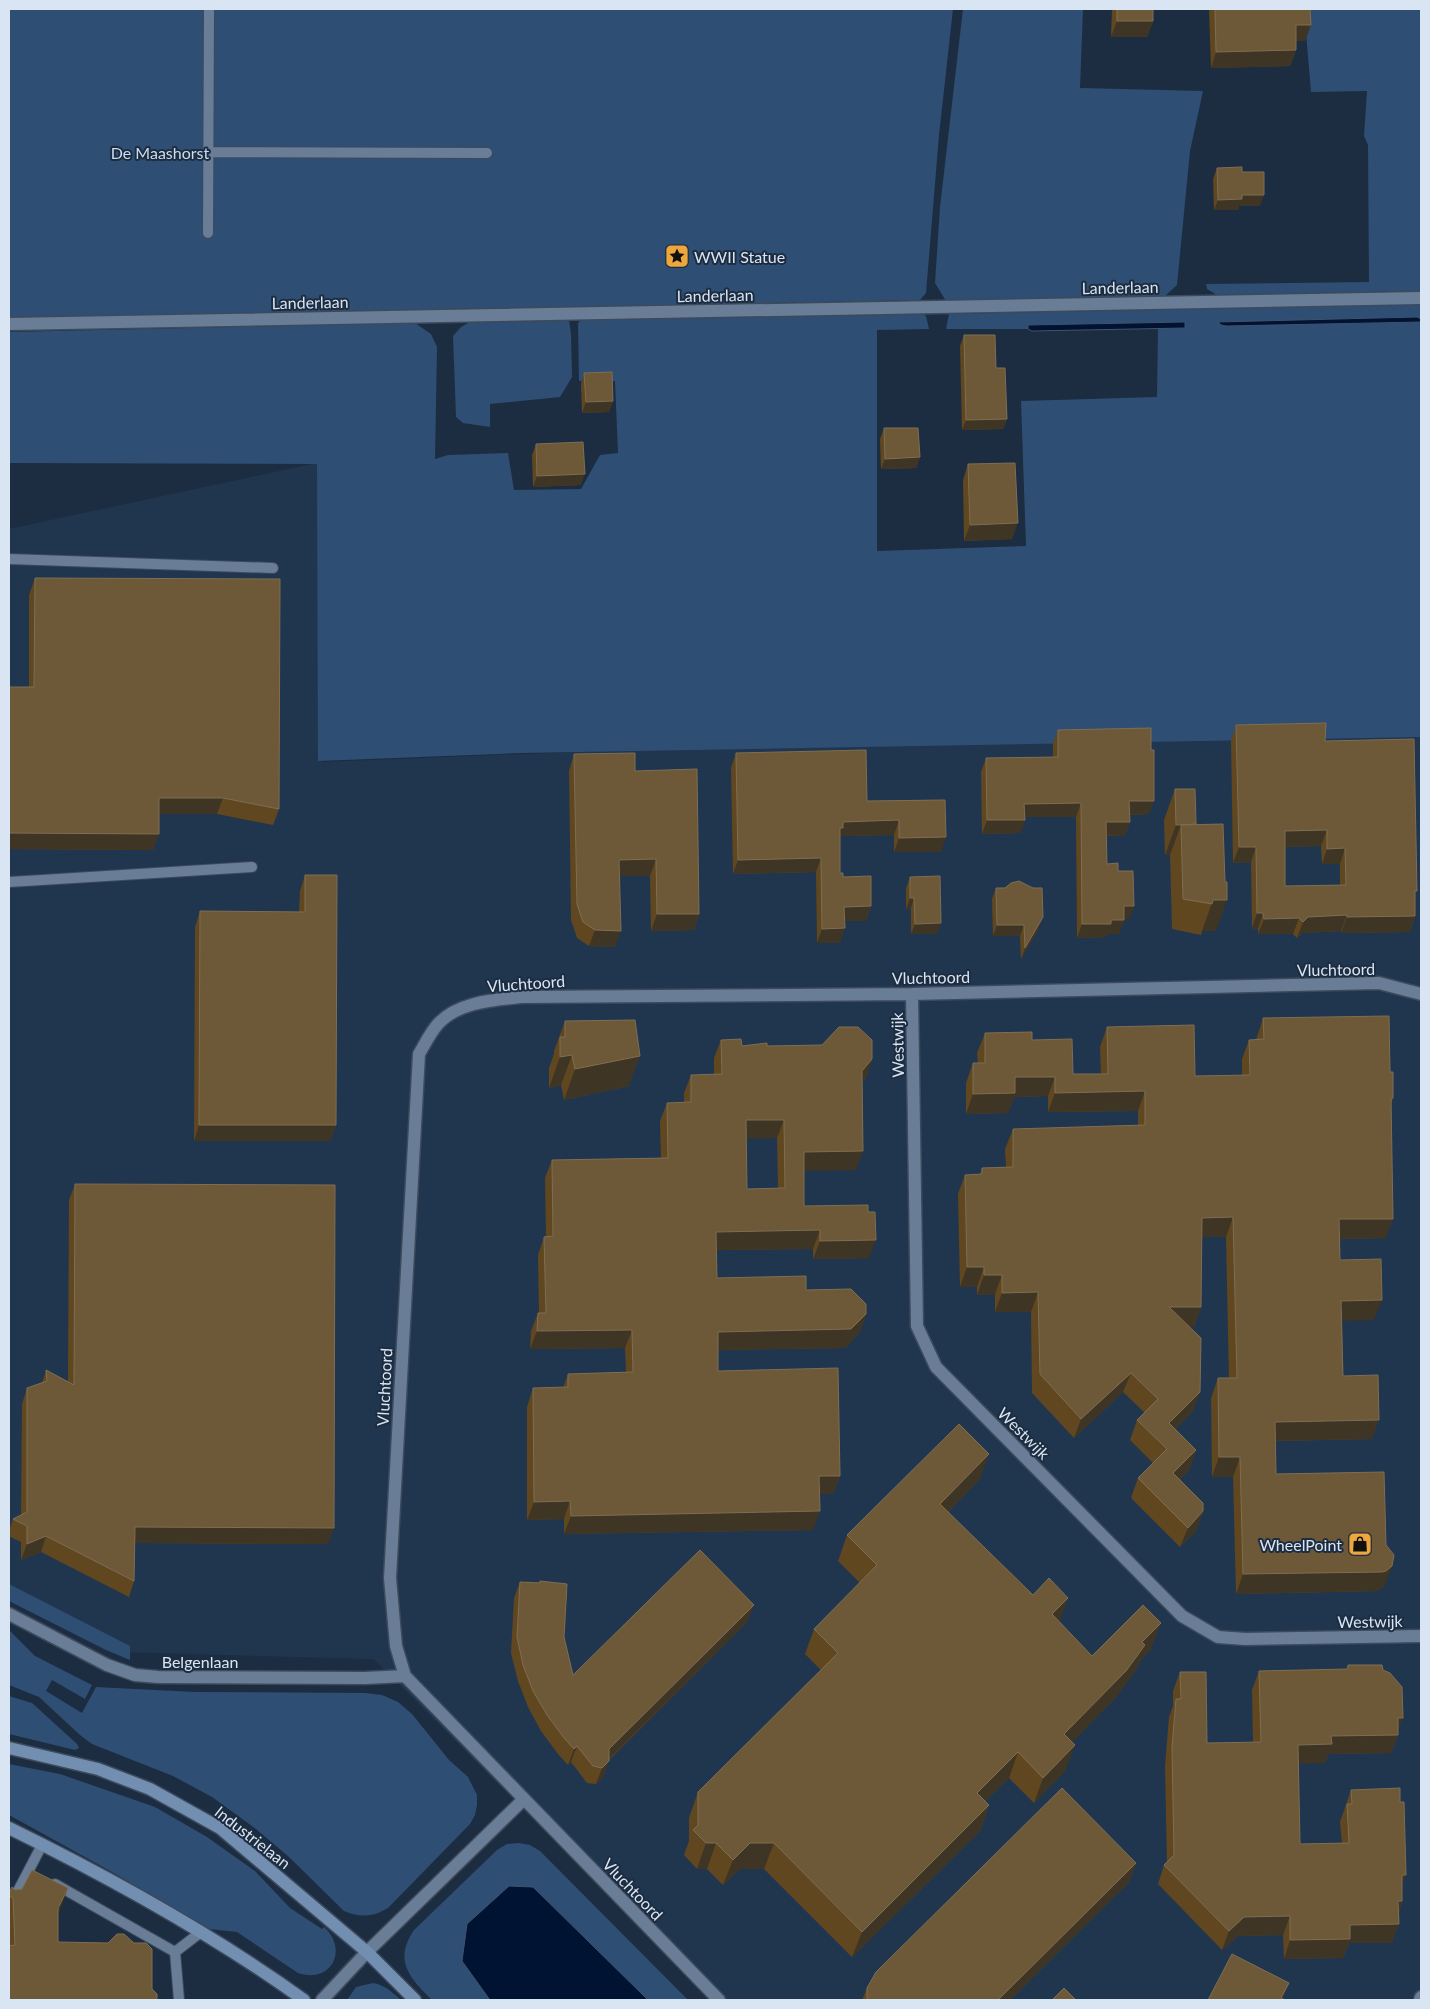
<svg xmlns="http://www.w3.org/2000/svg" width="1430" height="2009" font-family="Lato,sans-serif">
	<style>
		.built { fill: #20364f }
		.green { fill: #2f4e74 }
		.water { fill: #001332; stroke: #41526c }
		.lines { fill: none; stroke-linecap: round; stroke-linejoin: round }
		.service-casing { stroke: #3c4a5c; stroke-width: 12 }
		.minor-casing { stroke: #3c4a5c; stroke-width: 15 }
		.secondary-casing { stroke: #3c4a5c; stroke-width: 15 }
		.service { stroke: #697d96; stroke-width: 10 }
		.minor { stroke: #697d96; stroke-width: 12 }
		.secondary { stroke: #728fb2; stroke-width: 12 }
		.wall { fill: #604720; fill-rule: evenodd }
		.shaded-wall { fill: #3f3524 }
		.building { fill: #6d5837; stroke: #7e6e54; fill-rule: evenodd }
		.labels { text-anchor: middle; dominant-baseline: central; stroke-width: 4; stroke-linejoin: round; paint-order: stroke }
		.park-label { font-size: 16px; fill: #ccdbed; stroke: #1c2d41 }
		.poi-label { font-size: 16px; fill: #dae5f3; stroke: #1c2d41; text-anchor: start }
		.street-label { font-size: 16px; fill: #dae5f3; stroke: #1c2d41 }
	</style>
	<rect width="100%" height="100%" fill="#1c2d41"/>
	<path class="built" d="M317,463L322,762L1360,721L1421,553V2000H709L532,1818L374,1659L116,1652L9,1593V529Z"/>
	<path class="green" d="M9,9H953L939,135L926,293L920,300L30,318L9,317Z
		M963,9H1083L1080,88L1203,91L1190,151L1177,285L1165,296L946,301L935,283L940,207Z
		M1304,9H1421V291L1217,295L1207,289L1206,284L1369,282L1368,145L1364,136L1367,91L1311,92Z
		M1421,304V319L1417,317L1218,322L1221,325L1226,326L1421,322V737L522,753L318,761L317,464L9,463V332L415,323L431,334L437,347L435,459L448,455L508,453L514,490L581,489L600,455L618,453L615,381H579L578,324L580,320L923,314L926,316L929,329L877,330V551L1026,546L1021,401L1157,397L1158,328H1185V322L1028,325V329H946L949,314Z
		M569,320L571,334L572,377L560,397L490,404V427L463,423L456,417L453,336L461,327L470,322Z
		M9,1584L130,1646V1660L106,1650L9,1601Z
		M9,1630L35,1656L92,1685L85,1699L52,1680L46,1691L82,1713L96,1687L195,1692L365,1693L382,1695L398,1702L412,1714L449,1760L468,1777L477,1795V1805L475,1815L470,1824L388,1908C373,1917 361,1918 344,1911L289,1857L256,1829L212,1797L173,1776L92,1744L80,1735L39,1697L9,1685Z
		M9,1696L32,1703L77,1744L79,1748L75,1750L9,1734Z
		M9,1764L60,1774L155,1807L207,1837L255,1871L290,1908L322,1929L324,1927C349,1950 331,1984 298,1973L237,1932L209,1929L112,1872L9,1815Z
		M519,1843L530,1845L540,1851L688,2000H648L533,1887L462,1961L490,2000H432C410,1978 393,1961 414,1930L497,1850L507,1844Z
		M373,1983C385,1985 392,1992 401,2000H347L356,1987Z"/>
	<path class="water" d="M1417,317L1421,319V322L1226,326L1221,325L1218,322Z
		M1185,322V328L1032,331L1028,329V325Z
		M509,1886L533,1887L648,2000H490L462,1961L467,1924Z"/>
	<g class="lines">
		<g class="service-casing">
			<path id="service" d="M208,152L487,153
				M208,233L209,9
				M9,559L273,568
				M9,882L252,867
				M55,1884L175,1952L179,2000
				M9,1908L42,1845
				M175,1952L201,1932"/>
		</g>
		<g class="minor-casing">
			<path id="minor" d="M9,324L1421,298
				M912,994L917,1326L936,1367L1182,1616L1218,1637L1245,1639L1421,1636
				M9,1614L107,1665L135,1675L158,1677L365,1678L405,1676
				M322,2000L367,1952L523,1800
				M719,2000L405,1676L396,1646L390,1578L419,1054C425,1044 430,1033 438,1024C458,1002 493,1000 521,997L912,994L1379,983L1421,994
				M1420,2000L1421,1997"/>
		</g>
		<g class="secondary-casing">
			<path id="secondary" d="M9,1748L98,1769L150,1789L220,1828L367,1952L415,2000
				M9,1828C111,1878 211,1933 304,2000"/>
		</g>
		<use href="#service" class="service"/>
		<use href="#minor" class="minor"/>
		<use href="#secondary" class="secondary"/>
	</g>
	<path class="wall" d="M1112,9H1153V21L1147,37H1111Z
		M1209,9H1310L1305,41H1296V50L1290,66L1211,68Z
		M1217,168L1242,172L1260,206H1239L1238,210H1214L1213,179Z
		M964,335L996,368L1007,419L1003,429L962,430L960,346Z
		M584,373L613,401L609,412L582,413L581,384Z
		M884,428L920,457L916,468L881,469L880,439Z
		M536,444L581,485L533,487L532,455Z
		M968,464L1012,539L964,541L963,480Z
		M35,578L279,809L273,825L217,814H159L153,850L9,849V687H29V595Z
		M1236,725L1325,741L1415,897V916L1410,932L1341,933V931L1302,933L1297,938L1293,934H1258V929L1252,928L1251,862L1233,863L1231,741ZM1321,846L1322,864H1340V885L1285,886V847Z
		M1058,730L1149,814L1129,815L1130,822L1125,835L1106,836L1107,864L1118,871L1134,906L1129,919H1124L1119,934H1107L1106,937L1077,938L1076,817H1025V820L1020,833L982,834L981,772L986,758L1053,757V743Z
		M736,753L867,801L945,800L941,852H894V835L841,836L840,838V873L871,906L866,921H845L840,943H817L816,872L733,874L731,768Z
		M574,754L635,771L699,914L694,930L651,931L650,876H620L615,947L589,946L577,938L571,920L569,771Z
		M1175,789L1195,825L1223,824L1216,931H1202L1201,935L1172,929L1170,855H1165L1164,820Z
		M305,875L336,1125L330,1141H194L195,927L200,911L299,912L300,891Z
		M910,877L937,934H911V908L906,909V888Z
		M996,888L1039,928L1021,959L1020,936H993L992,899Z
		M1263,1018L1390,1072L1393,1098L1391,1105L1386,1238L1340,1239V1260L1374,1320H1342L1343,1376L1372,1439L1275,1441L1276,1474L1385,1585L1378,1591L1236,1594L1233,1477H1212L1211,1398L1218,1378H1229L1226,1237H1201V1307L1194,1327H1188L1193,1411L1175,1429L1196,1450L1189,1470L1180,1479L1203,1511L1196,1531L1180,1547L1131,1498L1138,1478L1153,1463L1130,1440L1137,1420L1145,1413L1123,1392L1074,1438L1032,1393L1031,1312H995V1294L977,1295V1287H960L958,1194L965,1175L980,1174L982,1168L1006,1167L1005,1149L1013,1129L1138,1125V1111L1048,1112V1096L1014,1097L1008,1113L966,1114V1083L973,1063H978L977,1053L985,1033L1032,1040L1073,1074H1101L1100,1047L1107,1027L1195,1076L1242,1075V1059L1249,1040H1256Z
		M565,1021L629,1086L564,1100L561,1085L549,1088V1068L554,1054V1051Z
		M721,1040L742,1046H767L872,1059L866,1078L862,1082L856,1170H804V1206L869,1258L813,1259V1249L716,1250L717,1278L806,1290L866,1314L860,1332L845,1348L718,1350V1371L840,1476L833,1494H819L813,1530L564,1534V1519L527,1520V1407L533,1388H563L568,1374L626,1372L625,1348L530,1349L531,1331L538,1313H539L538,1255L544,1237L546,1236L545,1178L552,1160L661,1158L660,1121L667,1103H684V1093L691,1075H714V1058ZM746,1138H777L778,1188L747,1189Z
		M75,1184L328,1544L135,1543L134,1581L129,1597L41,1552L21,1560V1542L9,1536V1531L13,1519L21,1515L22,1404L27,1388L42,1383L46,1370L68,1382L69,1200Z
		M980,1479L948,1512L1059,1622L1092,1656L1151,1649L1140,1661L1136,1670L1116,1697L1072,1742L1065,1771L1034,1803L1009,1778L985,1801L989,1805L980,1831L852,1957L764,1869H740L723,1885L707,1869H697L684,1855L689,1841V1818L698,1792L821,1670L805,1654L814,1629L860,1583L838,1561L847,1535Z
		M540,1581L564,1637L573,1675L748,1621L609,1760L603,1777L596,1784L587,1783L571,1762L568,1765L558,1754L541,1731L528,1707L518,1681L511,1653L514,1598L520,1582L539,1583Z
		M1348,1665L1398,1731V1735L1391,1753L1328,1754L1325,1763H1298L1300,1844L1342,1843L1340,1822L1351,1790L1402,1884V1901L1399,1912L1392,1943H1349L1343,1958L1284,1959L1283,1935L1238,1936L1222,1950L1158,1884L1164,1865L1167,1863L1165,1766L1169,1717L1173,1706V1691L1180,1672L1207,1743H1253L1252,1690L1259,1671L1346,1669Z
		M1136,1863L1129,1882L1010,2000H862L867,1988Z
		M15,1890L58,1914V1942L152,1989L9,2000V1893Z"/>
	<path class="shaded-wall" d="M1117,21H1153L1147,37H1111Z
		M1296,25H1311L1305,41H1290Z
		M1296,50L1290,66L1211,68L1216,52Z
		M1242,195H1264L1260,206H1239L1238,210H1214L1218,200Z
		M613,401L609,412L582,413L586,402Z
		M1007,419L1003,429L962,430L966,420Z
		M920,457L916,468L881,469L885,459Z
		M585,474L581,485L533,487L537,476Z
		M1018,523L1012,539L964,541L970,525Z
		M159,798H223L217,814H153Z
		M1129,801H1154L1149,814L1124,815Z
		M1081,803L1076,817H1020L1024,804Z
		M899,820L894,835L841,836L838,843L840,828L843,822Z
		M987,820H1025L1020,833L982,834Z
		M1106,822H1130L1125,835L1101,836Z
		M1176,825H1181L1170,855H1165Z
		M1327,830L1321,846L1279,847L1285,831Z
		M9,833L159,834L153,850L9,849Z
		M946,837L941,852H894L899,838Z
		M1239,847H1256L1251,862L1233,863Z
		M1345,848L1340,864H1322L1327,849Z
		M821,858L816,872L733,874L738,860Z
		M656,859L650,876H613L619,860Z
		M910,898H914L911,908L906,909Z
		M1213,900H1227L1216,931H1202Z
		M871,906L866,921H839L844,907Z
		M1124,906H1134L1129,919L1119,920Z
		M1257,913H1263L1258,929L1252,928Z
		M657,914H699L694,930L651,931Z
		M1347,915L1341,931L1302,933L1297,938L1303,922L1308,917Z
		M1415,916L1410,932L1341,933L1347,917Z
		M1043,917L1039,928L1021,959L1025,948Z
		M1299,918L1293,934H1258L1264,919Z
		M1111,920H1124L1119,934H1107L1106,937L1077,938L1082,924Z
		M941,923L937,934H911L915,924Z
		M997,925H1024L1020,936H993Z
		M845,928L840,943H817L822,929Z
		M595,930L621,931L615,947L589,946Z
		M572,1055L561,1085L549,1088L560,1057Z
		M640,1056L629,1086L564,1100L575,1069Z
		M872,1059L866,1078L855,1089L862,1071Z
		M1015,1077H1055L1048,1096L1014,1097L1008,1113L966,1114L973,1094Z
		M1145,1091L1138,1111L1048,1112L1055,1093Z
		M746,1120H784L777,1138L739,1139Z
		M199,1125H336L330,1141H194Z
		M863,1151L856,1170L798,1171L804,1152Z
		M1233,1217L1226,1237H1194L1202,1218Z
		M1339,1219H1393L1386,1238L1332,1239Z
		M820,1230L813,1249L709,1250L716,1232Z
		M876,1240L869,1258L813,1259L820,1241Z
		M967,1267H984L977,1287H960Z
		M984,1275H1002L995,1294L977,1295Z
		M1038,1292L1031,1312H995L1002,1293Z
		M1382,1300L1374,1320L1334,1321L1341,1301Z
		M1169,1307H1201L1194,1327H1161Z
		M866,1314L860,1332L845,1348L711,1350L718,1332Z
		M632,1330L625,1348L530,1349L537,1331Z
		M1131,1373L1123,1392L1074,1438L1081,1419Z
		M1200,1392L1193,1411L1162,1442L1169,1423Z
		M1379,1420L1372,1439L1268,1441L1275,1422Z
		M1196,1450L1189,1470L1166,1492L1173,1473Z
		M989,1454L980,1479L930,1530L940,1504Z
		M1219,1457H1240L1233,1477H1212Z
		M819,1476H840L833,1494H812Z
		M570,1501L564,1519L527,1520L534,1502Z
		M820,1511L813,1530L564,1534L571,1516Z
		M1203,1511L1196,1531L1180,1547L1188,1528Z
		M135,1527L334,1528L328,1544L129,1543Z
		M46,1536L41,1552L21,1560L27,1544Z
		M1392,1566L1385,1585L1378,1591L1236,1594L1243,1574Z
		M1068,1598L1059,1623L1052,1614Z
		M754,1605L748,1621L603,1765L609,1749Z
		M1161,1623L1151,1649L1140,1661L1136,1670L1116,1697L1055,1760L1064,1734L1142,1642Z
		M1398,1718H1403L1396,1735H1398L1391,1753L1328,1754L1325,1763L1291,1764L1298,1745Z
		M1075,1745L1065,1771L1034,1803L1043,1778Z
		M577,1746L571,1762L568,1765L574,1749Z
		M1018,1752L1009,1778L967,1818L977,1793Z
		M609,1761L603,1777L596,1784L602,1768Z
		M989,1805L980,1831L852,1957L862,1932Z
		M706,1843H716L707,1869H697Z
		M750,1843H774L764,1869H740L723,1885L733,1860Z
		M1136,1863L1129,1882L1010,2000H998Z
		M1402,1875H1406L1399,1894Z
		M68,1888L59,1913L49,1933L58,1908Z
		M1398,1901H1402L1396,1920Z
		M1290,1916L1283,1935L1238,1936L1222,1950L1229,1931L1244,1917Z
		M1399,1924L1392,1943H1349L1343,1958L1284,1959L1290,1940L1350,1925Z
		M1289,1983L1283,1999L1280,2000Z"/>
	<path class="building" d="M1117,9H1153V21H1117Z
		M1215,9H1310L1311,25H1296V50L1216,52Z
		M1242,167V172H1264V195H1242V199L1218,200L1217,168Z
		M964,335H995L996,368H1005L1007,419L966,420Z
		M612,372L613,401L586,402L584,373Z
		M884,428H918L920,457L885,459Z
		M583,442L585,474L537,476L536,444Z
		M1015,463L1018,523L970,525L968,464Z
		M35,578L280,579L279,809L223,798H159V834L9,833V687H34Z
		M1326,723L1325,741L1414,739L1417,891H1415V916L1347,917V915L1308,917L1303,922L1299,918L1264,919L1263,913H1257L1256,847H1239L1236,725ZM1327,830V849L1345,848L1346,885L1285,886V831Z
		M1151,728V750H1154V801H1129L1130,822H1106L1107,864L1118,863V871H1133L1134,906H1124V920H1111V924H1082L1081,803L1024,804L1025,820H987L986,758L1058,757V730Z
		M866,750L867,801L945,800L946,837L899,838V820L843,822V828H840V873H843V877L871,876V906L844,907L845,928L822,929L821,858L738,860L736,753Z
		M635,753V771L697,769L699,914H657L656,859L619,860L621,931L595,930L583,922L577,904L574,754Z
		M1175,789H1195L1196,824L1176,825Z
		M1223,824L1225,882H1227V900H1213L1212,904L1183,899L1181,825Z
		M305,875H337L336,1125H199L200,911L305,912Z
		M940,876L941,923L915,924L914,898H910V877Z
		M1019,881L1033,888H1042L1043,917L1025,948L1024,925H997L996,888H1005L1011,883Z
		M1389,1016L1390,1072H1393V1098L1391,1099L1393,1219H1339L1340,1260L1381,1259L1382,1300L1341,1301L1343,1376L1378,1375L1379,1420L1275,1422L1276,1474L1384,1472L1386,1545L1394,1555L1392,1566L1386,1571L1382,1572L1243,1574L1240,1457H1219L1218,1378H1237L1233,1217L1202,1218L1201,1307H1169L1201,1338L1200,1392L1169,1423L1196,1450L1173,1473L1203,1503V1511L1188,1528L1138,1478L1167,1449L1137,1420L1158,1399L1131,1373L1081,1419L1040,1374L1038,1292L1002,1293V1275H984V1267H967L965,1175L982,1174V1168L1013,1167V1129L1145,1125V1091L1055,1093V1077H1015V1093L973,1094V1063H985V1033L1032,1032V1040L1072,1039L1073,1074H1108L1107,1027L1194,1025L1195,1076L1250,1075L1249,1040L1264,1039L1263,1018Z
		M635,1020L640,1056L575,1069L572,1055L560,1057V1037H565V1021Z
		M839,1027H858L872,1040V1059L862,1071L863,1151L804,1152V1206L868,1205V1212H875L876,1240L820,1241V1230L716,1232L717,1278L806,1276V1290L851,1289L866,1304V1314L851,1329L718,1332V1371L838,1368L840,1476H819L820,1511L571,1516L570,1501L534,1502L533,1388L568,1387V1374L633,1372L632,1330L537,1331L538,1313H546L544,1237L553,1236L552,1160L668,1158L667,1103L691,1102V1075L722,1074L721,1040L741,1039L742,1046L767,1043V1046L822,1045ZM746,1120H784L785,1188L747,1189Z
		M75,1184L335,1185L334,1528L135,1527L134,1581L46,1536L27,1544V1526L13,1519L27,1512V1388L47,1381L46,1370L74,1385Z
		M959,1424L989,1454L940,1504L1033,1595L1049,1578L1068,1598L1052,1614L1092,1656L1143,1605L1161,1623L1142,1642L1145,1645L1126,1671L1064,1734L1075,1745L1043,1778L1018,1752L977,1793L989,1805L862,1932L774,1843H750L733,1860L716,1843H706L693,1830L698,1825V1792L838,1653L814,1629L877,1565L847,1535Z
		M700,1550L754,1605L609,1749V1761L602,1768L593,1766L577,1746L574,1749L564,1738L547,1715L533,1691L523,1665L517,1637L520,1582L540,1583V1581L567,1584L564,1637L573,1675Z
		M1348,1665H1382L1383,1670L1390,1673L1402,1687L1403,1718H1398V1735L1331,1736L1332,1744L1298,1745L1300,1844L1349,1843L1347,1804H1352L1351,1790L1400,1788V1802H1404L1406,1875H1402V1901H1398L1399,1924L1350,1925V1939L1290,1940V1916L1244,1917L1229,1931L1164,1865L1174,1855L1172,1747L1176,1699H1181L1180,1672H1206L1207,1743L1261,1742L1259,1671L1348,1669Z
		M1062,1788L1136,1863L998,2000H867V1988L876,1972Z
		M32,1870L68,1888L58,1908V1942L108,1943L117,1934H124L134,1943H146L152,1949V1989L157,1994V2000H9V1946L15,1945L13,1898L9,1896V1893L12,1887L15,1890L22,1889Z
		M1232,1954L1289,1983L1281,1998L1285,2000H1208Z
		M1064,1988L1076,2000H1052Z"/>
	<defs>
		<g id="sight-square" transform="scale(1.25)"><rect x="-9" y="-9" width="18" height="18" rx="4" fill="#eea73c" stroke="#1c2d41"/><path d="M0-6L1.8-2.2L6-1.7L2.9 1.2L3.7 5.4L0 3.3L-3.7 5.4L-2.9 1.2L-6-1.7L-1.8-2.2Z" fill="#111"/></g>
		<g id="shop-square" transform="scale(1.25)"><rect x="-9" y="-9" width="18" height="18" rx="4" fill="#eea73c" stroke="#1c2d41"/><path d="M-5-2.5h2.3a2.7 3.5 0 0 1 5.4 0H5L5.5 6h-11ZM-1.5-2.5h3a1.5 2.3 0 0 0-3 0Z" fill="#111"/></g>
	</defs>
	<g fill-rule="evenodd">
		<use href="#sight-square" x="677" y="256"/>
		<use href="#shop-square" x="1360" y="1544"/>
	</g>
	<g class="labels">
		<g class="park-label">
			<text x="160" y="152">De Maashorst</text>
		</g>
		<g class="poi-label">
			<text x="694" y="256">WWII Statue</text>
			<text x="1342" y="1544" text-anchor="end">WheelPoint</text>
		</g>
		<g class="street-label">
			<text transform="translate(1120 287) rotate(-1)">Landerlaan</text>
			<text transform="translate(715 295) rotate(-1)">Landerlaan</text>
			<text transform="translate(310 302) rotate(-1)">Landerlaan</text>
			<text transform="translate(1336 969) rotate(-1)">Vluchtoord</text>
			<text transform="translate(931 977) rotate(-1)">Vluchtoord</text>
			<text transform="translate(526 983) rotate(-4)">Vluchtoord</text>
			<text transform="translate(897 1045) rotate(-91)">Westwijk</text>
			<text transform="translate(384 1387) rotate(-87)">Vluchtoord</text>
			<text transform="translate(1024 1433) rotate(45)">Westwijk</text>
			<text transform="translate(1370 1621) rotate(-1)">Westwijk</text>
			<text x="200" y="1661">Belgenlaan</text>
			<text transform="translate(253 1837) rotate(38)">Industrielaan</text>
			<text transform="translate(633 1889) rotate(46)">Vluchtoord</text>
		</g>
	</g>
	<rect width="1430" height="2009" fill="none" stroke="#dae5f3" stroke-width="20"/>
</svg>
